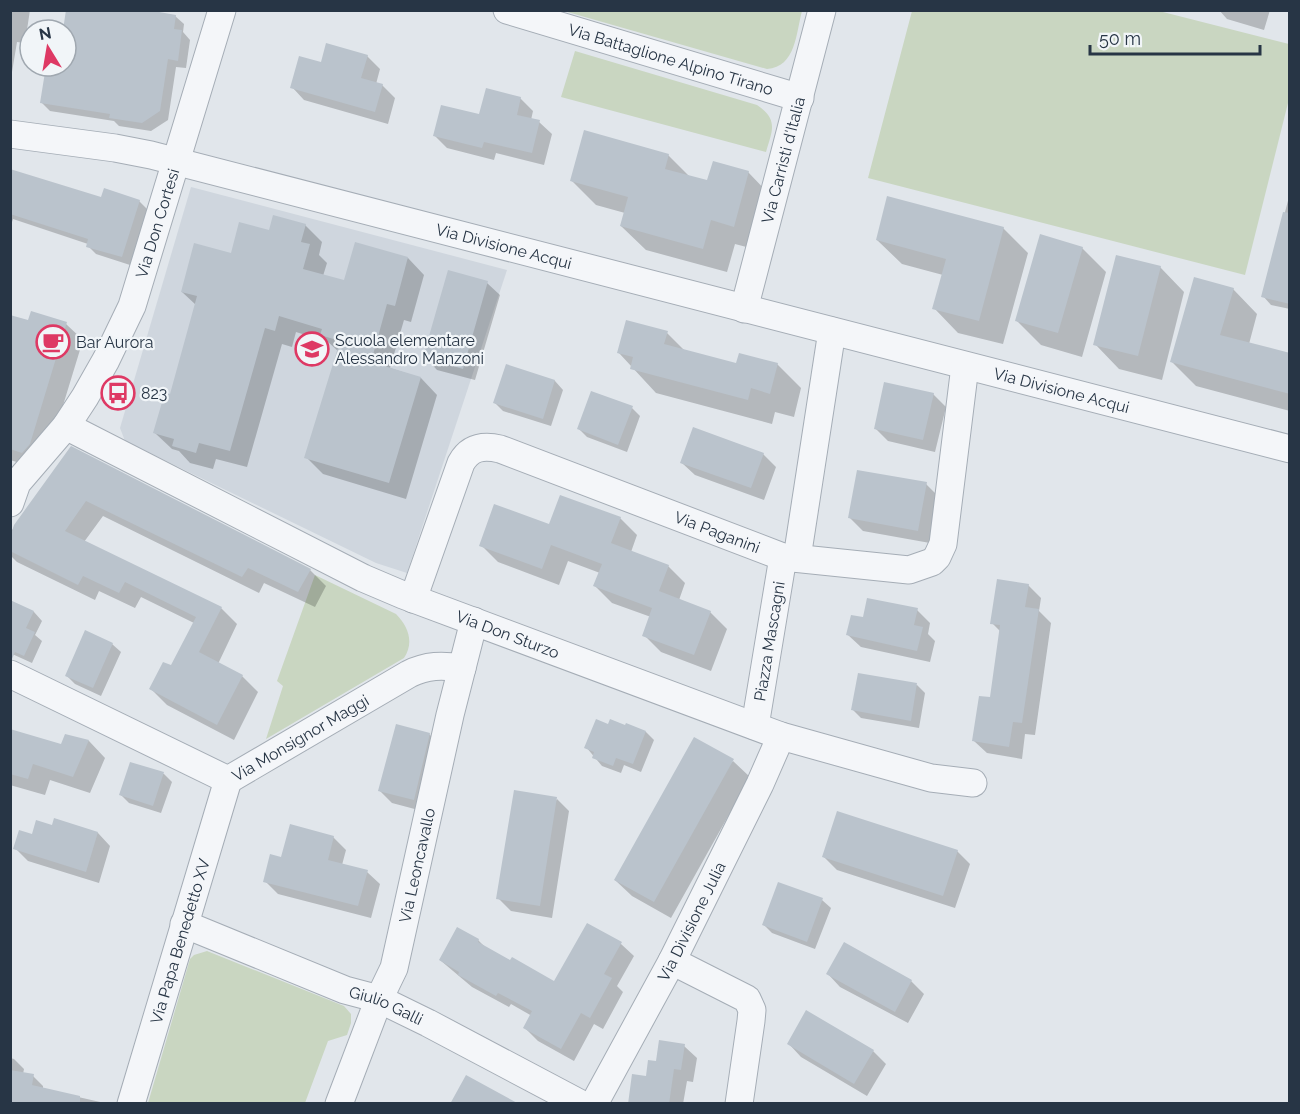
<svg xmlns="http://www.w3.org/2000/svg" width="1300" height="1114" font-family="Raleway,sans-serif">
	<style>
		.built { fill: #cfd6de }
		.green { fill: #c9d6c1 }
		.shadow { fill: #0003 }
		.building { fill: #bac3cc }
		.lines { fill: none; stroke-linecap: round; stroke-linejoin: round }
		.minor-casing { stroke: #a5adb6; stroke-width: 29 }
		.minor { stroke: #f4f6f9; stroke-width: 27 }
		.labels { text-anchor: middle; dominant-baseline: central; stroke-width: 4.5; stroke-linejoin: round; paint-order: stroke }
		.street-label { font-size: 16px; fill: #273545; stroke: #f1f5f8 }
		.poi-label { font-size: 16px; fill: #273545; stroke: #f1f5f8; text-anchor: start }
	</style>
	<rect width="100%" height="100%" fill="#e1e6eb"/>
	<path class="built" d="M191,187L507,270L407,573L376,563L125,441L120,428Z"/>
	<path class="green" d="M564,11H802C796,33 796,67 767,69Z
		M912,11H1159L1289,44V99L1245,275L868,178Z
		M575,51L757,105C779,120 772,131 766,152L561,97Z
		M315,575L396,614C409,627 414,643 404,658L266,739L283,686L277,681Z
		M207,951L344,1006L351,1014V1023L347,1035L328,1041L305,1103H148L190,959L194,955Z"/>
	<path class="shadow" d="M10,10H30L25,43L17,42L10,84Z
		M1219,10H1270L1264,30L1227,19Z
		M175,16L184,24L183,32L190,40L186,68L176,67L168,120L151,131L119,126L114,121L50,111L42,103L47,66H66V30H64Z
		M367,56L380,69L376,84L382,85L395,98L388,124L304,100L292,87L322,64Z
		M520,98L533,111L531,120L539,122L552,134L544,165L496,153L494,160L447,148L435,136Z
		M668,155L691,178L708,182L748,172L772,197L758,250L735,244L727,272L646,250L621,226L625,213L596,205L571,180Z
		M10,170L102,199L139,201L147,209L130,265L96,254L88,246V244L13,219L12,222L10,221Z
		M1290,193V309L1271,305L1263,296Z
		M305,225L322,242L319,255L327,263L323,276L345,282L408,258L424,275L411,322L404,320L390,368L421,378L437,395L406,499L323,474L306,457L338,351L328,342L296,332L292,347L282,344L247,467L216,459L213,469L190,463L179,451L172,449L155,433L171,395L196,305L182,292L232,255L270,232Z
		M1003,228L1028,253L1003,344L958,333L934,308L943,275L902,264L877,240Z
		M1082,248L1106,272L1082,357L1041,345L1017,321Z
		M1160,267L1184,292L1162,380L1119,369L1095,344Z
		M487,283L500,295L475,380L437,370L425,357Z
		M1233,289L1257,314L1249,344L1290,357V411L1196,386L1171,361Z
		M10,316L29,322L66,324L83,340L46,461L40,469L10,460Z
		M667,333L686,352L737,365L777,364L801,388L794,417L775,412L772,424L656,393L619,353Z
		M507,366L555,381L563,390L551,426L503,411L495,403Z
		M933,394L946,407L935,452L888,441L875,428Z
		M632,408L640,416L627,452L587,437L579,429Z
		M72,448L310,570L326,586L315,607L264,583L259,593L103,516L84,542L221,608L237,624L218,664L242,676L258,692L234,740L167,705L151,689L172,667L194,623L141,597L135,608L99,591L95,600L17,562L10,555V533Z
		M763,454L776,467L764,500L695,475L682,463Z
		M926,484L939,497L930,543L863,531L850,518Z
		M620,518L637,535L631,552L668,566L685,583L679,600L710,612L727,629L711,671L661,652L644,635L651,617L612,603L595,586L600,573L568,561L559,585L498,562L481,545L549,526Z
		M1028,585L1041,598L1039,611L1051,623L1035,735L1025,734L1022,759L987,753L974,741L991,699L1001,632L992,623Z
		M10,602L34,612L42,621L35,635L42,641L32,663L10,653Z
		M917,610L930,623L928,634L935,641L930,662L861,647L848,635L864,619Z
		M112,644L121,652L101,696L75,684L66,675Z
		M917,685L925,693L919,728L861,718L853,710Z
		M609,726L646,732L654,740L641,772L624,765L621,773L602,766L586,747Z
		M10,730L62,746L66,736L89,741L105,758L90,793L50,780L45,795L10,785Z
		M429,734L442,747L426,812L392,803L379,790Z
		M733,761L750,777L671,918L632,896L615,880Z
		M131,763L164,774L172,782L161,813L129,803L121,795Z
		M557,799L569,811L552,918L511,911L498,898Z
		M55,820L98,833L110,846L99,883L28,861L15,848L33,836L53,827Z
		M333,837L346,850L342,865L367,872L380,884L371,918L278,894L265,881L282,859Z
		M957,851L970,864L955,908L837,870L824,857Z
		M822,900L831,908L815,949L772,933L764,925Z
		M587,925L621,944L634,956L617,986L623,992L603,1029L594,1024L574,1061L538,1041L525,1028L532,1016L511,1004L509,1007L472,987L440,960L478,940L487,949L555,983Z
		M844,944L911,981L924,994L908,1023L840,987L828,974Z
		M789,1044L873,1051L886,1064L867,1096L801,1057Z
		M684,1046L697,1058L693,1082L687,1081L683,1104H629L657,1063Z
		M10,1058L14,1059L24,1069L23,1074L33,1076L43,1086V1089L109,1104H10Z"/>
	<path class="building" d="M66,10H148L176,15L174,29L182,30L178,61L168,59L160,111L142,123L109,118L110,114L40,103L46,66H66V30H63Z
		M326,43L368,55L361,78L383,84L375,112L290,88L299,56L321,62Z
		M486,88L521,97L517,115L540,120L532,153L484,142L482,148L433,136L441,105L479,114Z
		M584,130L669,154L665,169L707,180L713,161L749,171L734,227L711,220L703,249L620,226L628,197L570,181Z
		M10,169L101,197L104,188L140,200L122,257L86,247L88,239L10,214Z
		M887,196L1004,227L979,321L932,309L946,259L876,240Z
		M1283,212L1290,213V304L1261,297Z
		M273,215L306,224L301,242L310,244L303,269L344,280L355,242L408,257L395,306L387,304L371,362L421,377L389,483L304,458L340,341L320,335L322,329L279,316L275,331L265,328L230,451L199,443L196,453L172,446L174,439L153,433L165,392L170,394L197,296L181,292L194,243L231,253L239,222L269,230Z
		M1040,234L1083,247L1058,333L1015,321Z
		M1116,255L1161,266L1138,356L1093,345Z
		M448,270L488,281L463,369L423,357Z
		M1194,277L1234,288L1220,335L1290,353V394L1170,362Z
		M31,311L67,322L30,444L22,453L10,449V315L28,320Z
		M626,320L668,331L664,344L736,363L739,353L778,363L770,394L751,388L748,400L630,369L633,357L617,353Z
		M506,364L555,380L543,419L493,403Z
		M884,382L934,393L923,440L874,429Z
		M591,391L633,406L618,445L577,429Z
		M693,427L764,453L751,488L680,463Z
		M71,446L311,569L298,592L248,568L242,577L86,501L65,531L222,607L199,652L243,675L217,725L149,689L163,662L171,665L196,617L125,582L119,593L83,576L78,585L10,551V537L14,525Z
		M857,470L927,482L918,531L848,518Z
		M560,495L621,517L611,543L669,565L659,591L711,611L694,655L642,636L652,608L593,586L602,564L551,545L542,569L479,546L494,504L549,524Z
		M997,579L1029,584L1025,607L1039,609L1022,723L1013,722L1009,747L972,741L979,696L990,697L1000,625L990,624Z
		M867,598L918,608L914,625L923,627L917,651L846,635L851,615L863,617Z
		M10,600L34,611L26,628L35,632L24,656L15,652L12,659Z
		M85,630L113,643L93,688L65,676Z
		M858,673L917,683L911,721L851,710Z
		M596,719L608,724L610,719L625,725L626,723L646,731L633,764L616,758L613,766L592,758L594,752L584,748Z
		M396,724L430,733L414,800L378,791Z
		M10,729L61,744L65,734L89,740L73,777L33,764L28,779L10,774Z
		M694,737L734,759L654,902L614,880Z
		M130,762L164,772L153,806L119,795Z
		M514,790L557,797L540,906L496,899Z
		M837,811L958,850L943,896L822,857Z
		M54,818L98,832L86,872L13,849L19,830L32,834L36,820L52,825Z
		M290,824L334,836L328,860L368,870L358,906L263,882L270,854L281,857Z
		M778,882L823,898L807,942L762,925Z
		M587,923L622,942L604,974L612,978L590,1018L581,1013L561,1049L523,1028L532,1011L498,993L496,996L458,975L459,972L439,960L457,927L479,939L478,942L510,960L512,957L554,981Z
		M844,942L912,980L895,1012L826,974Z
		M806,1010L874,1050L854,1084L787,1044Z
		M659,1040L685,1044L681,1070L674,1069L669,1104H628L632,1074L646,1076L648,1060L656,1061Z
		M10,1070L34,1074L32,1085L80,1096V1104H10Z
		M466,1075L519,1104H450Z"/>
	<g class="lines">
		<g class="minor-casing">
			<g id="minor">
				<path id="s1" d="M507,10L800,98"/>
				<path id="s2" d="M10,134L115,148L151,155L1290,449"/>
				<path id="s3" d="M744,309L822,10"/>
				<path id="s4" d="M66,426L363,578L403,595L781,736L931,778L973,783"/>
				<path id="s5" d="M10,503L17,483L66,426L85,397L106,360L132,306L222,10"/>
				<path d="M797,558L832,331"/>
				<path id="s6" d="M413,599L461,463C470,447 483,445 500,449L783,557L909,570L932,562L937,557L943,544L965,366"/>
				<path id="s7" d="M10,674L228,780L409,674C427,665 442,665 462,668"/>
				<path id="s8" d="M755,726L783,557"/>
				<path id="s9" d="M184,924L345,990L379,999L428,1023L581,1104"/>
				<path d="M672,961L747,999L752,1010L751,1021L739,1104"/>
				<path id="s10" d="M131,1104L228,780"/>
				<path id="s11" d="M339,1104L379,999L394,968L450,715L474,621"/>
				<path id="s12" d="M594,1104L672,961L760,784L781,736"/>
			</g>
		</g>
		<use href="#minor" class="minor"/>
	</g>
	<defs>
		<g id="cafe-ring" transform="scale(1.725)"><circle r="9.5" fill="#f1f5f8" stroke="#de3964" stroke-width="1.5"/><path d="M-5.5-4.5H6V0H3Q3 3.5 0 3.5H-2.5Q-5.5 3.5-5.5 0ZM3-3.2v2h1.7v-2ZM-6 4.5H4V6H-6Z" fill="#de3964"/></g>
		<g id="school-ring" transform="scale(1.725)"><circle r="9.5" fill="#f1f5f8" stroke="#de3964" stroke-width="1.5"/><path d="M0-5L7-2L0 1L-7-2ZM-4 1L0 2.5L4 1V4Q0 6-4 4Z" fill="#de3964"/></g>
		<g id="bus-ring" transform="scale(1.725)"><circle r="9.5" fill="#f1f5f8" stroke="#de3964" stroke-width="1.5"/><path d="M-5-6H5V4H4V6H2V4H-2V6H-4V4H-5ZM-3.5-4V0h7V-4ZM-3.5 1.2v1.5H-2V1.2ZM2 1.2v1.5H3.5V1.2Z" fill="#de3964"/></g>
	</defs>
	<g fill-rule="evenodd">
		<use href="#cafe-ring" x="53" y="342"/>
		<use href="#school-ring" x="312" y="349"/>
		<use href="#bus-ring" x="118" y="393"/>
	</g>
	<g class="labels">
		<g class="street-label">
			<text stroke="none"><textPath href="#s1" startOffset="171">Via Battaglione Alpino Tirano</textPath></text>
			<text stroke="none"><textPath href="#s3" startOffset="154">Via Carristi d'Italia</textPath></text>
			<text stroke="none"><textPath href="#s5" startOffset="320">Via Don Cortesi</textPath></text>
			<text stroke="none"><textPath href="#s2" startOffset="507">Via Divisione Acqui</textPath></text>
			<text stroke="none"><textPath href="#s2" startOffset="1083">Via Divisione Acqui</textPath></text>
			<text stroke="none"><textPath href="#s6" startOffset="422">Via Paganini</textPath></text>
			<text stroke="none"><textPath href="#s4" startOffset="489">Via Don Sturzo</textPath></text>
			<text stroke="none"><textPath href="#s8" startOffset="86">Piazza Mascagni</textPath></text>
			<text stroke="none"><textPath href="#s7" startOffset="326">Via Monsignor Maggi</textPath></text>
			<text stroke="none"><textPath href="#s11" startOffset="252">Via Leoncavallo</textPath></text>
			<text stroke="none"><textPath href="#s12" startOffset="207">Via Divisione Julia</textPath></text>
			<text stroke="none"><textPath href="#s10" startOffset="170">Via Papa Benedetto XV</textPath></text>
			<text stroke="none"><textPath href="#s9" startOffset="218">Giulio Galli</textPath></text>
		</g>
		<g class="poi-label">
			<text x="335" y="340">Scuola elementare<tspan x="335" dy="18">Alessandro Manzoni</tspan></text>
			<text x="76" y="342">Bar Aurora</text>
			<text x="141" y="393">823</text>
		</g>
	</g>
	<rect width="1300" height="1114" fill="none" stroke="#273545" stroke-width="24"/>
	<g transform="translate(48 48) rotate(349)"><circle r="28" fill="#f1f5f8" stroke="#a0a8b0" stroke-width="1.5"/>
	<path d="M0-4.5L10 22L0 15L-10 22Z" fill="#de3964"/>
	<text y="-9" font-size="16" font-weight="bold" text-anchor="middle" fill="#273545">N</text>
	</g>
	<path d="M1090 45v9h170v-9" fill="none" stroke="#273545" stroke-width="3"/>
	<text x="1099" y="45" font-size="18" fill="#273545" stroke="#f1f5f8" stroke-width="4.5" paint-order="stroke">50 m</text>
</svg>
